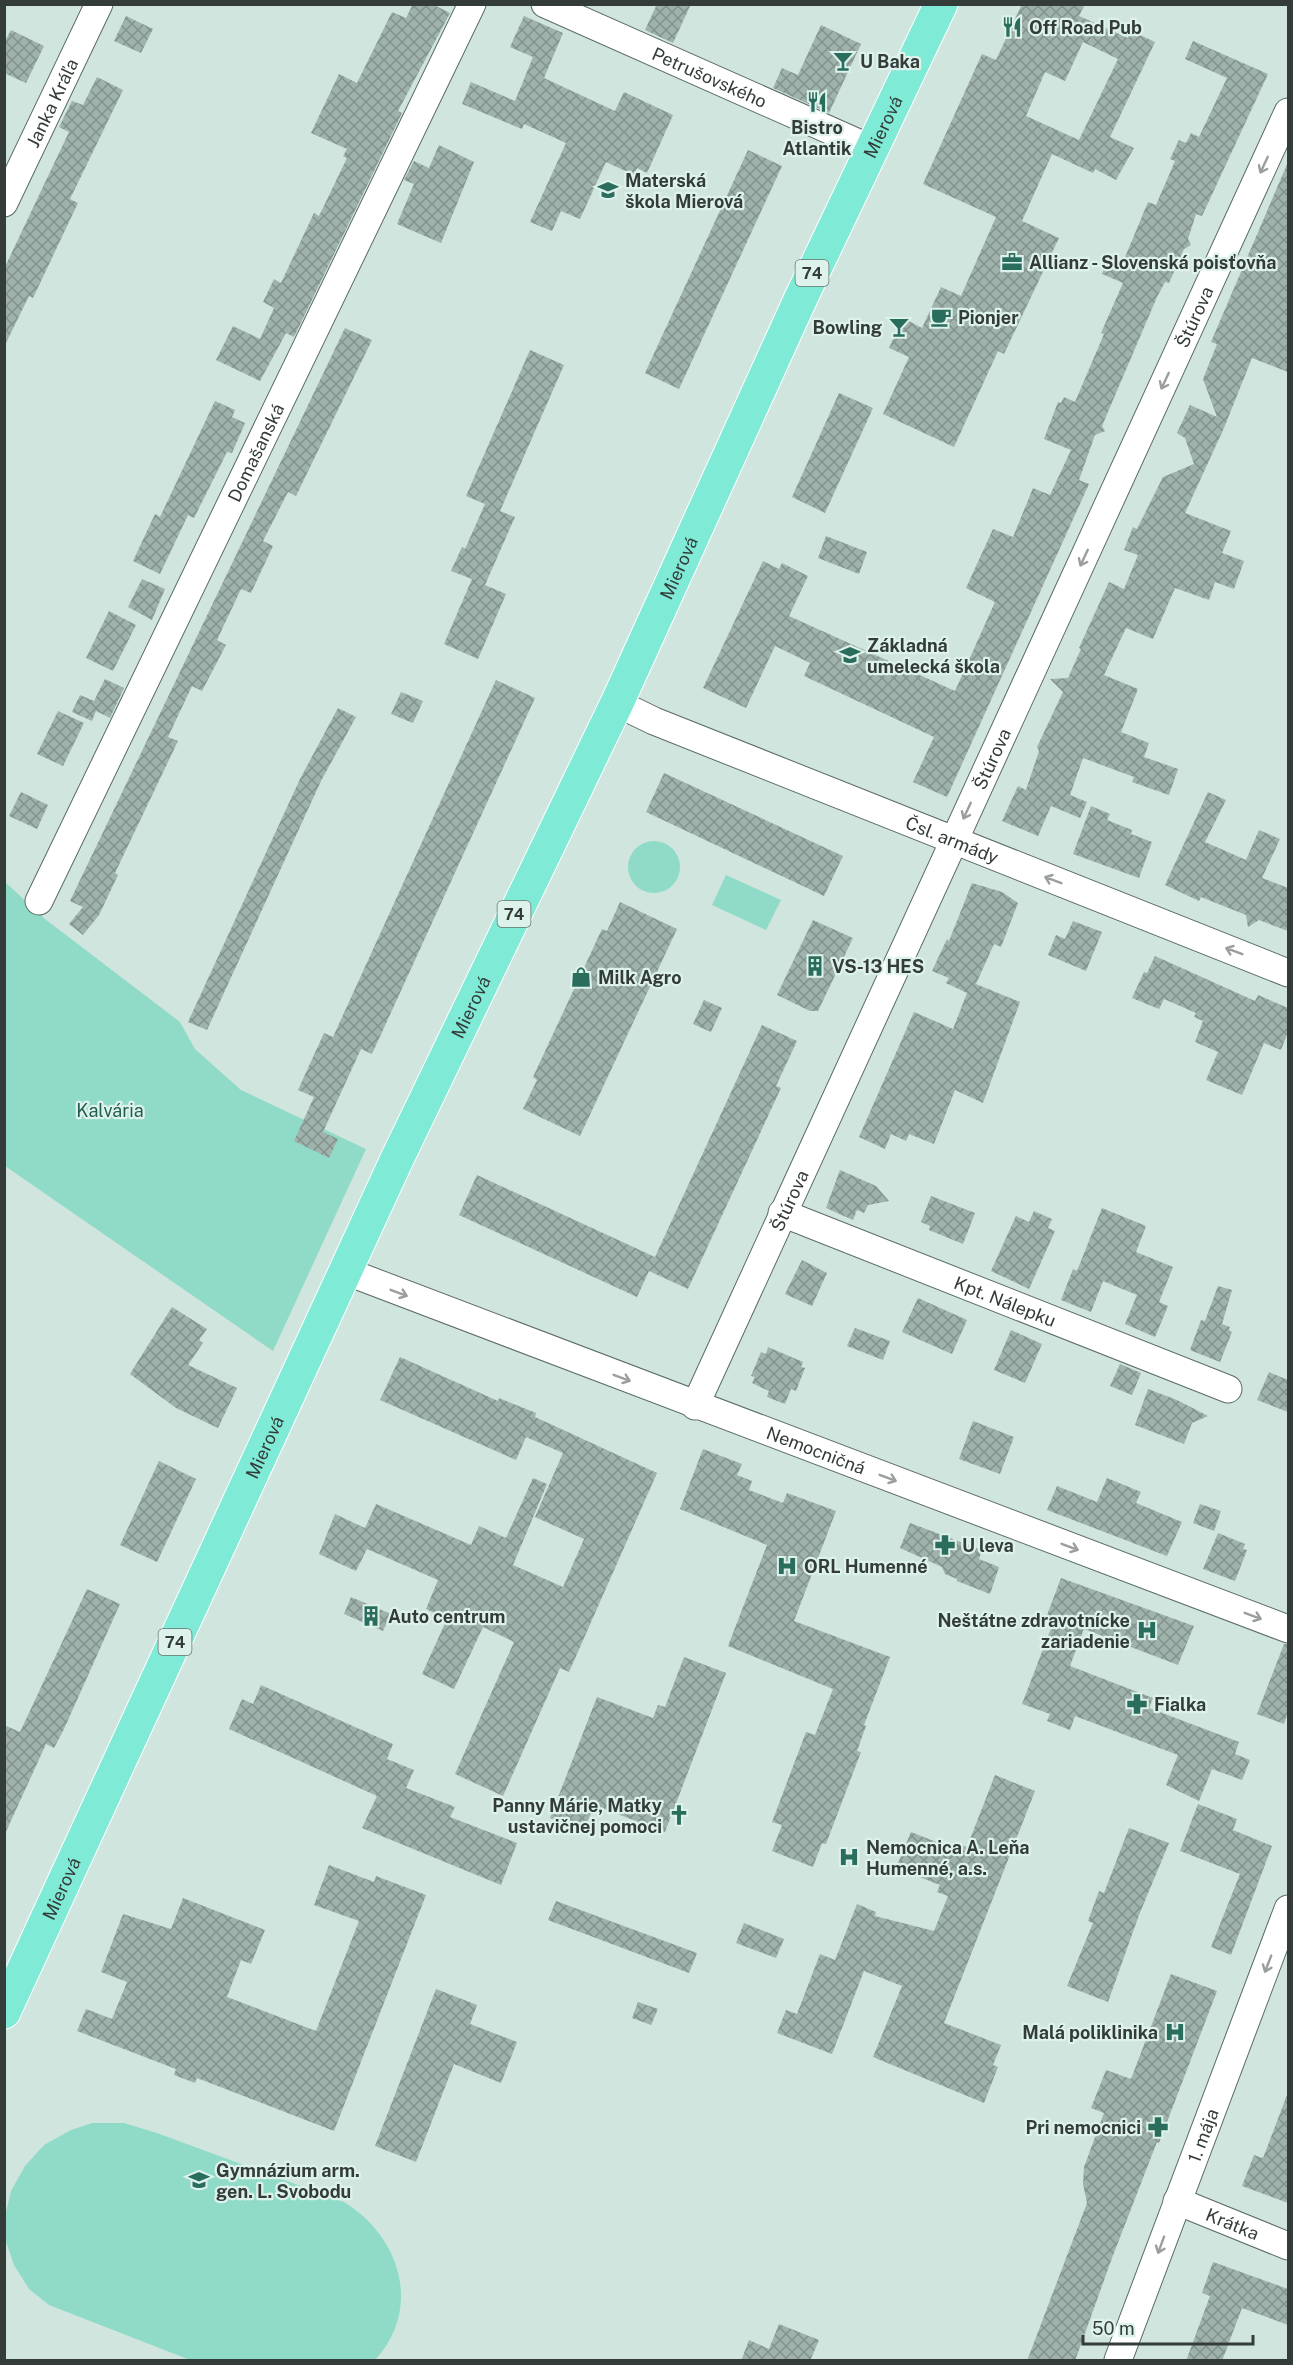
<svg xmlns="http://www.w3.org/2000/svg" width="1293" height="2365" font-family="'Public Sans',sans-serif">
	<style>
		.green { fill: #90dbc7 }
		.building { fill: url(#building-cross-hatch); fill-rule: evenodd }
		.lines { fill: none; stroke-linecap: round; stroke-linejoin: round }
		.minor-casing { stroke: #5a6b66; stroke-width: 29 }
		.major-casing { stroke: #fff; stroke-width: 35 }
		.minor { stroke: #fff; stroke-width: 27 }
		.major { stroke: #7fead6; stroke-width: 33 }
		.oneway { stroke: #9a9e9c }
		.labels { text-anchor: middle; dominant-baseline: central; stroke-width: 4.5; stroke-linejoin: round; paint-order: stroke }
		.shield { fill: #def2ec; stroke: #67736f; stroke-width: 1.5 }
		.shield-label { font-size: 16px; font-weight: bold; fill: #343c3a }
		.poi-label { font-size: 18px; font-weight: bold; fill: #343c3a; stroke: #def2ec; text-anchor: start }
		.street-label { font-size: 18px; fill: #343c3a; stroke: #def2ec }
		.park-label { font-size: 18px; fill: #235f51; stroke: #def2ec }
	</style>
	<defs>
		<pattern id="building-cross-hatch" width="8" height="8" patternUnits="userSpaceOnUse" patternTransform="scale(1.5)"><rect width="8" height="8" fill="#9fb2ac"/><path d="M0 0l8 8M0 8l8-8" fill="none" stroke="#82928d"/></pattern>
	</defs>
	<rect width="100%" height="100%" fill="#d1e5df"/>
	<path class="green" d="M628 867a26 26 0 1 1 52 0a26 26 0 1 1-52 0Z
		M726,875L781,900L766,930L712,905Z
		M4,881L45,919L180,1022L195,1049L241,1090L366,1149L273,1351L5,1166Z
		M92,2123H124L157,2133L344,2202C400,2236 423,2308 375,2360H190L49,2305L29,2289L14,2265L6,2242L5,2216L11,2191L25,2166L44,2145L71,2130Z"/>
	<path class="building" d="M413,4H432L450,13L398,111L402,113L294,337L286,333L260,381L216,360L233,326L260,339L274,308L263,302L274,279L281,283L314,213L319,216L347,158L343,156L347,149L311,133L339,74L357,83L392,12L406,18Z
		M657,4H691L673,43L645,30Z
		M1022,4H1085L1079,16L1128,38L1131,31L1155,42L1110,137L1134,148L1116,180L1095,169L1093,173L1052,154L1022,221L1059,238L1004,354L998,351L954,447L883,414L909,357L889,348L903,318L922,328L941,287L961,296L996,217L923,184L982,54L996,60ZM1083,42L1118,59L1079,140L1026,116L1045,72L1065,81Z
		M126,16L153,29L141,53L114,41Z
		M524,16L563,33L544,78L615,111L624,92L673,115L647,173L637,168L634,175L606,162L580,219L561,211L552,231L530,222L566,143L524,124L522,129L462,104L471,82L515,101L533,57L510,47Z
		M821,25L861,44L829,113L773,88L782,68L798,75Z
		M11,30L44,46L26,83L4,73V43Z
		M1193,41L1268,74L1202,216L1196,214L1188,239L1191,245L1184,249L1169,283L1165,282L1157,297L1102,426L1105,431L1095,435L1079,480L1089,484L947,797L913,782L934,737L804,676L810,663L775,646L746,708L703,688L763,561L779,569L782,563L808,576L789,616L955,691L995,602L966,588L993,529L1013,537L1033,488L1050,495L1071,450L1044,439L1058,402L1061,403L1064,397L1075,402L1104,334L1101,333L1123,283L1102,274L1109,256L1123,262L1148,202L1156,205L1175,161L1170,159L1179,140L1186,143L1191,133L1199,137L1227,78L1185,59Z
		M97,77L123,90L70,199L78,203L33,298L29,296L4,347V269L69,132L59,127L72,101L83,105Z
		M439,145L474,162L441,243L397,224L414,184L404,180L414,161L429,168Z
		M748,150L782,166L679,389L645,373Z
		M1288,162V372L1252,358L1224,428L1185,513L1231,531L1222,553L1244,561L1234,589L1215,582L1209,600L1175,588L1153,639L1126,628L1104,675L1138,689L1121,732L1149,743L1144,757L1178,769L1169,795L1132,782L1134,777L1083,758L1070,795L1087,802L1080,818L1051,806L1038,836L1002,821L1018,786L1026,790L1039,751L1037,747L1063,692L1050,679L1068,678L1081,649L1079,648L1109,582L1124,589L1138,555L1124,550L1133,527L1137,529L1163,477L1194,464L1185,438L1177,433L1190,405L1217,417L1203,379L1217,344L1211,342Z
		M345,328L372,340L296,496L288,492L263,541L273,546L251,593L241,589L217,640L226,645L202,691L192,686L168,737L178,741L115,873L118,875L99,915L83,935L69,924L83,907L70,901Z
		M530,350L564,365L500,511L515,517L485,585L473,580L506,594L478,659L444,644L472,579L451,571L462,547L465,549L485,504L466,496Z
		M839,393L873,408L825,513L792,497Z
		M215,401L235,410L232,417L245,423L232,453L227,452L194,518L188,515L160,574L133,561L155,514L160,517Z
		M826,536L867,552L859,574L818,558Z
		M142,579L165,589L152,620L128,607Z
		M109,611L136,625L113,671L86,658Z
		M105,679L124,688L110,718L96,711L92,721L72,712L80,695L94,701Z
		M496,680L535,698L372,1054L361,1049L323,1132L338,1139L329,1158L294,1141L314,1097L298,1090L324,1033L333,1037Z
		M401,692L423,701L413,723L391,714Z
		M338,708L356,717L321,781L207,1030L188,1022L300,779Z
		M58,711L84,723L63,766L37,754Z
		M664,773L843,856L824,896L646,812Z
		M21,792L48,805L37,829L9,816Z
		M1208,792L1226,800L1205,842L1246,860L1259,830L1280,839L1262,878L1288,888V931L1259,920L1248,927L1246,915L1201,897L1199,901L1165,885Z
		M1091,806L1110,814L1107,820L1132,830L1131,834L1152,842L1139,878L1073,854Z
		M972,883L1002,892L1018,903L1001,947L994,944L976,984L1020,1002L983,1103L955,1090L934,1144L909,1134L906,1141L891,1134L885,1149L859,1137L914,1012L953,1029L967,993L946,983L949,978L932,971L947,939L949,941Z
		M620,902L677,929L580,1136L523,1109L537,1080L533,1077L602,929L607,931Z
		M813,920L853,938L818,1011H810L777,995Z
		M1073,921L1102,932L1086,971L1048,955L1056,935L1065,939Z
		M1155,956L1255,1001L1258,995L1288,1008V1032L1281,1050L1264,1043L1242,1095L1206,1080L1218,1052L1195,1042L1203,1021L1194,1017L1196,1013L1164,999L1159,1009L1132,998L1144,972L1147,973Z
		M704,1000L722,1008L711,1032L693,1024Z
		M762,1025L797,1041L776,1086L781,1088L688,1289L649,1271L637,1297L459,1215L477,1175L655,1257Z
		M840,1170L876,1186L889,1201L868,1205L864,1213L857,1210L853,1220L826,1208Z
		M931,1196L975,1213L963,1244L929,1230L930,1226L921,1222Z
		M1102,1208L1146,1226L1136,1252L1173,1267L1159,1302L1168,1306L1155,1337L1125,1324L1137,1295L1103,1281L1091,1312L1061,1300L1073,1269L1077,1271Z
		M1034,1211L1052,1219L1048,1228L1055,1231L1029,1289L991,1271L1016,1216L1029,1222Z
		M802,1260L827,1273L812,1306L785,1294Z
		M1218,1286L1232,1290L1222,1324L1230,1327L1229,1330L1232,1332L1220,1362L1190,1350L1201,1320L1205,1321Z
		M918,1298L967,1320L952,1354L902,1332Z
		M172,1307L207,1329L199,1340L203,1343L188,1365L237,1388L218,1428L176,1408L130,1374Z
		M855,1328L890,1341L883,1360L847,1346Z
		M1011,1330L1042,1344L1025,1383L994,1370Z
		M768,1347L803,1362L801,1367L805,1368L796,1391L791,1389L785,1404L767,1397L769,1391L752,1383L755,1377L751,1376L761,1352L766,1354Z
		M400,1357L498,1401L499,1398L536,1413L535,1417L657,1473L569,1672L560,1668L503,1796L455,1774L514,1642L483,1627L454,1689L422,1674L447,1619L426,1609L438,1580L367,1549L356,1571L319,1554L335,1514L365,1528L376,1504L471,1545L479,1526L506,1538L533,1478L547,1484L513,1565L563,1587L584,1539L535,1517L563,1453L526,1437L516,1460L380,1400Z
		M1120,1364L1141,1373L1132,1395L1110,1386Z
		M1269,1372L1288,1380V1412L1257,1400Z
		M1148,1389L1177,1400L1208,1416L1192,1423L1184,1444L1135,1425Z
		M973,1421L1014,1437L1000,1474L959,1459Z
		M703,1449L742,1464L737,1475L752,1481L749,1490L783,1503L787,1493L836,1511L794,1621L890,1657L864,1725L866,1726L857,1751L861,1752L826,1844L822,1843L813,1867L772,1851L782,1825L772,1822L806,1732L815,1735L833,1689L728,1646L767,1545L680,1509Z
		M159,1461L196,1479L157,1562L120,1545Z
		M1107,1478L1141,1492L1136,1503L1182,1522L1167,1556L1047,1510L1057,1486L1097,1502Z
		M1200,1504L1221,1511L1214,1531L1193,1523Z
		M910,1523L982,1550L979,1559L999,1567L990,1594L957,1581V1579L945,1574L942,1567L900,1548Z
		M1218,1533L1245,1544L1243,1549L1247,1550L1235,1581L1203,1569Z
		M1061,1578L1194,1626L1178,1665L1084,1629L1070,1666L1153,1698L1149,1708L1239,1742L1235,1754L1250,1760L1242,1780L1212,1769L1199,1801L1166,1785L1178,1755L1075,1716L1070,1730L1047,1721L1050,1714L1022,1704L1055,1618L1047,1615Z
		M87,1589L120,1604L64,1729L54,1748L46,1744L4,1836V1725L20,1732Z
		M351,1597L391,1614L383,1631L344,1614Z
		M1284,1644H1288V1712L1284,1724L1257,1714Z
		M684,1657L726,1673L665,1832L594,1805L584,1831L550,1818L597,1697L653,1718L658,1705L665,1707Z
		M261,1685L393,1744L387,1759L414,1770L406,1788L455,1807L450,1817L517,1843L501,1885L362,1828L377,1796L229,1729L242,1699L253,1704Z
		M995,1775L1035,1791L944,2023L1001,2045L993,2065L998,2067L984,2103L873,2057L902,1986L864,1971L832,2054L777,2033L786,2010L797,2014L820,1954L835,1960L857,1904L876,1912L875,1916L934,1931L948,1896L937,1892L940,1885L896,1868L911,1832L954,1849L956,1843L967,1847Z
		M1198,1804L1237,1819L1233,1830L1272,1846L1231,1955L1211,1947L1240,1874L1180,1851Z
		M1129,1828L1169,1843L1139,1915L1108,2002L1067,1986L1093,1923L1088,1921L1099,1891L1104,1893Z
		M329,1865L374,1882L376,1876L426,1895L334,2131L197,2078L195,2083L174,2075L176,2069L77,2031L86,2009L112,2019L127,1982L101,1972L123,1914L171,1929L183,1898L265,1930L251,1964L241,1960L227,1997L316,2031L359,1921L314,1905Z
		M556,1901L697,1953L689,1973L548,1920Z
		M744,1923L784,1939L776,1958L736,1943Z
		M1171,1974L1217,1991L1159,2143L1157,2142L1112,2258L1075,2361H1027L1087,2203L1083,2184L1084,2167L1104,2113L1091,2108L1106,2070L1131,2079Z
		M436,1989L477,2005L470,2024L517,2042L501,2083L454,2064L416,2162L375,2146Z
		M638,2002L658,2009L651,2025L632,2018Z
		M1287,2095H1288V2203L1242,2186L1254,2155L1263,2158Z
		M1213,2262L1288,2289V2325L1242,2308L1222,2361H1186L1210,2296L1202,2293Z
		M779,2324L819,2340L810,2361H741L749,2340L769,2349Z"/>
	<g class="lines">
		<g class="minor-casing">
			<g id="minor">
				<path id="s1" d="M545,4L872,149"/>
				<path id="s2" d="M4,203L99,4"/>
				<path id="s3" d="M617,703L654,721L1288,973"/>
				<path id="s4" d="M39,901L472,4"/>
				<path id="s5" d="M782,1213L1228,1389"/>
				<path id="s6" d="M345,1271L1288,1629"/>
				<path id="s7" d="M695,1406L1288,112"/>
				<path id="s8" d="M1177,2201L1288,2246"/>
				<path id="s9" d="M1118,2360L1288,1909"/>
			</g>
		</g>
		<g class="major-casing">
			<g id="major">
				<path id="s10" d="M4,2012L397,1159L617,703L800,300L941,4"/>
			</g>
		</g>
		<use href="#minor" class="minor"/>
		<use href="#major" class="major"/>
	</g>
	<defs><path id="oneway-shaft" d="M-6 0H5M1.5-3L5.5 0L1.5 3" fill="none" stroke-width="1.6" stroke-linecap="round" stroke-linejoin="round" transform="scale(1.5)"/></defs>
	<g class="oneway">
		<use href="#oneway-shaft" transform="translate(1264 165) rotate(115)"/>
		<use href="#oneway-shaft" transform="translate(1165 381) rotate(115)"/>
		<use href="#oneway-shaft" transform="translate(1084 558) rotate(115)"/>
		<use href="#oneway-shaft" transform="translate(967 811) rotate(115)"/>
		<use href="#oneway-shaft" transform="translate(1053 880) rotate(-159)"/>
		<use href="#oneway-shaft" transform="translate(1234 951) rotate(-159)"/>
		<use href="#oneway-shaft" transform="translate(399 1293) rotate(21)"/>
		<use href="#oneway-shaft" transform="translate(622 1378) rotate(21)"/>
		<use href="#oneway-shaft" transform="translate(888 1478) rotate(21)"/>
		<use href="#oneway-shaft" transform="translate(1070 1547) rotate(21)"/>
		<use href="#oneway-shaft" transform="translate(1253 1616) rotate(21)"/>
		<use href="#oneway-shaft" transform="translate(1268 1964) rotate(111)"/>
		<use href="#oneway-shaft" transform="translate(1161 2245) rotate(110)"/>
	</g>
	<defs>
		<g id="restaurant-bare" transform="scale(1.62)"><path d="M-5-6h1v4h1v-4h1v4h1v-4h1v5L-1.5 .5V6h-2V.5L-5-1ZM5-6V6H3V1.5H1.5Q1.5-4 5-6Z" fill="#2a6d5d" stroke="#def2ec" stroke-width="2.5" paint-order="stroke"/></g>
		<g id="bar-bare" transform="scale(1.62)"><path d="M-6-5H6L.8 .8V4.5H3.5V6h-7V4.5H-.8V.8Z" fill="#2a6d5d" stroke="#def2ec" stroke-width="2.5" paint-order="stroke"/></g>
		<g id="school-bare" transform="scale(1.62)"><path d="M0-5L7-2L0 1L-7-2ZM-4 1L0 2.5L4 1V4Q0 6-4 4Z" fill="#2a6d5d" stroke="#def2ec" stroke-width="2.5" paint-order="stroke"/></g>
		<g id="office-bare" transform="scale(1.62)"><path d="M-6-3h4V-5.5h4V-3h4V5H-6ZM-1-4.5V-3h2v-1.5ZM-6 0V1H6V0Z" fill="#2a6d5d" stroke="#def2ec" stroke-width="2.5" paint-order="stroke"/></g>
		<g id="cafe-bare" transform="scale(1.62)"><path d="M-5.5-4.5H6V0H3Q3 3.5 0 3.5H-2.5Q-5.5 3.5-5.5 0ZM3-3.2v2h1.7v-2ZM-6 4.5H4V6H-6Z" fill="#2a6d5d" stroke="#def2ec" stroke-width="2.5" paint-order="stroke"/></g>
		<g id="building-bare" transform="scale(1.62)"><path d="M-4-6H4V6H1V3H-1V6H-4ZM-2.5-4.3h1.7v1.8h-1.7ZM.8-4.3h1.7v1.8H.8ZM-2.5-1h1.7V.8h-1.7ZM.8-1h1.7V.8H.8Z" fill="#2a6d5d" stroke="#def2ec" stroke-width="2.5" paint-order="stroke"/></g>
		<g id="shop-bare" transform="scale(1.62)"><path d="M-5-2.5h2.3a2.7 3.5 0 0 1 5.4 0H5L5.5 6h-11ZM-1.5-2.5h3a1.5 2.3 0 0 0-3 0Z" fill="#2a6d5d" stroke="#def2ec" stroke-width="2.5" paint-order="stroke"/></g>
		<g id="pharmacy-bare" transform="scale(1.62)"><path d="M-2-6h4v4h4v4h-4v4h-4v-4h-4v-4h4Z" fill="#2a6d5d" stroke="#def2ec" stroke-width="2.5" paint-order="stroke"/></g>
		<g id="hospital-bare" transform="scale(1.62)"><path d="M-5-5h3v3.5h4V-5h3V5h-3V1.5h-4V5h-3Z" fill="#2a6d5d" stroke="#def2ec" stroke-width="2.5" paint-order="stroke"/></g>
		<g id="church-bare" transform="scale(1.62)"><path d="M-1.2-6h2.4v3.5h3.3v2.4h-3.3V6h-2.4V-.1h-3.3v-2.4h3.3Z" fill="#2a6d5d" stroke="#def2ec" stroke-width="2.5" paint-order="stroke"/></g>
	</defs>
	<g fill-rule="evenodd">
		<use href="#restaurant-bare" x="1012" y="27"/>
		<use href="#bar-bare" x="843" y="61"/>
		<use href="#restaurant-bare" x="817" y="102"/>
		<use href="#school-bare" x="608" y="190"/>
		<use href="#office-bare" x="1012" y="262"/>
		<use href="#cafe-bare" x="941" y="317"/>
		<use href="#bar-bare" x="899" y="327"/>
		<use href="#school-bare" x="850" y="655"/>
		<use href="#building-bare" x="815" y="966"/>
		<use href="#shop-bare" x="581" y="977"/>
		<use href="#pharmacy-bare" x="945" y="1545"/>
		<use href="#hospital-bare" x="787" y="1566"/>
		<use href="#building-bare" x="371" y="1616"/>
		<use href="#hospital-bare" x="1147" y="1630"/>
		<use href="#pharmacy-bare" x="1137" y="1704"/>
		<use href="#church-bare" x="679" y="1815"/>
		<use href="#hospital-bare" x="849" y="1857"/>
		<use href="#hospital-bare" x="1175" y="2032"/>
		<use href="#pharmacy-bare" x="1158" y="2127"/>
		<use href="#school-bare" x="199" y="2180"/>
	</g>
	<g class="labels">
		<g class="shield">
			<rect x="795.5" y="260" width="33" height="26" rx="4.5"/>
			<rect x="497.5" y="901" width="33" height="26" rx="4.5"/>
			<rect x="158.5" y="1629" width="33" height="26" rx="4.5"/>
		</g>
		<g class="shield-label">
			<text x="812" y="273">74</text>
			<text x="514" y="914">74</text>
			<text x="175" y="1642">74</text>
		</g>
		<g class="poi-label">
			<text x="1029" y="27">Off Road Pub</text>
			<text x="860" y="61">U Baka</text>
			<text x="817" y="127" text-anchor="middle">Bistro<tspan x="817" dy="21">Atlantik</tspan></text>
			<text x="625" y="180">Materská<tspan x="625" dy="21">škola Mierová</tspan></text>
			<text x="1029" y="262">Allianz - Slovenská poisťovňa</text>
			<text x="958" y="317">Pionjer</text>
			<text x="882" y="327" text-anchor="end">Bowling</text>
			<text x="867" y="645">Základná<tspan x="867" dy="21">umelecká škola</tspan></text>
			<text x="832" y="966">VS-13 HES</text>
			<text x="598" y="977">Milk Agro</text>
			<text x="962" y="1545">U leva</text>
			<text x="804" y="1566">ORL Humenné</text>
			<text x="388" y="1616">Auto centrum</text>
			<text x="1130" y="1620" text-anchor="end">Neštátne zdravotnícke<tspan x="1130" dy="21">zariadenie</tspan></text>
			<text x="1154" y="1704">Fialka</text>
			<text x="662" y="1805" text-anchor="end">Panny Márie, Matky<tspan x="662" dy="21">ustavičnej pomoci</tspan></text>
			<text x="866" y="1847">Nemocnica A. Leňa<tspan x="866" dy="21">Humenné, a.s.</tspan></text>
			<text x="1158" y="2032" text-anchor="end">Malá poliklinika</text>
			<text x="1141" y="2127" text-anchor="end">Pri nemocnici</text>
			<text x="216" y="2170">Gymnázium arm.<tspan x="216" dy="21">gen. L. Svobodu</tspan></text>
		</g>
		<g class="street-label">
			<text stroke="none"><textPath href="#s1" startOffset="180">Petrušovského</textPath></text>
			<text stroke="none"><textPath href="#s2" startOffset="111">Janka Kráľa</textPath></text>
			<text stroke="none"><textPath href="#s10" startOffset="2080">Mierová</textPath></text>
			<text stroke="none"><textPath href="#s7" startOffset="1198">Štúrova</textPath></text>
			<text stroke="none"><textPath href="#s4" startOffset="498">Domašanská</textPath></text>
			<text stroke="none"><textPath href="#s10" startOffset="1594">Mierová</textPath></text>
			<text stroke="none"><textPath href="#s7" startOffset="712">Štúrova</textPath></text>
			<text stroke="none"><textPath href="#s3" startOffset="362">Čsl. armády</textPath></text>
			<text stroke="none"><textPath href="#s10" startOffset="1108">Mierová</textPath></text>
			<text stroke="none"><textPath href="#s7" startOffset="226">Štúrova</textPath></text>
			<text stroke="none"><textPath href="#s5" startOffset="240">Kpt. Nálepku</textPath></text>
			<text stroke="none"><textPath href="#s10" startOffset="622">Mierová</textPath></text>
			<text stroke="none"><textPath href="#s6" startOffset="504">Nemocničná</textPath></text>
			<text stroke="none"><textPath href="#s10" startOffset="136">Mierová</textPath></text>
			<text stroke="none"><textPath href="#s9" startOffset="240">1. mája</textPath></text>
			<text stroke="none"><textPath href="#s8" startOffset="60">Krátka</textPath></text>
		</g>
		<g class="park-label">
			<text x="110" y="1110">Kalvária</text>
		</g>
	</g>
	<rect width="1293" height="2365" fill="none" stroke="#343c3a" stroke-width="12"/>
	<path d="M1083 2335v9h170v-9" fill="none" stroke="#343c3a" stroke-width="3"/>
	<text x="1092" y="2335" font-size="18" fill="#343c3a" stroke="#def2ec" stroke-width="4.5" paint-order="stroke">50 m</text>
</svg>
